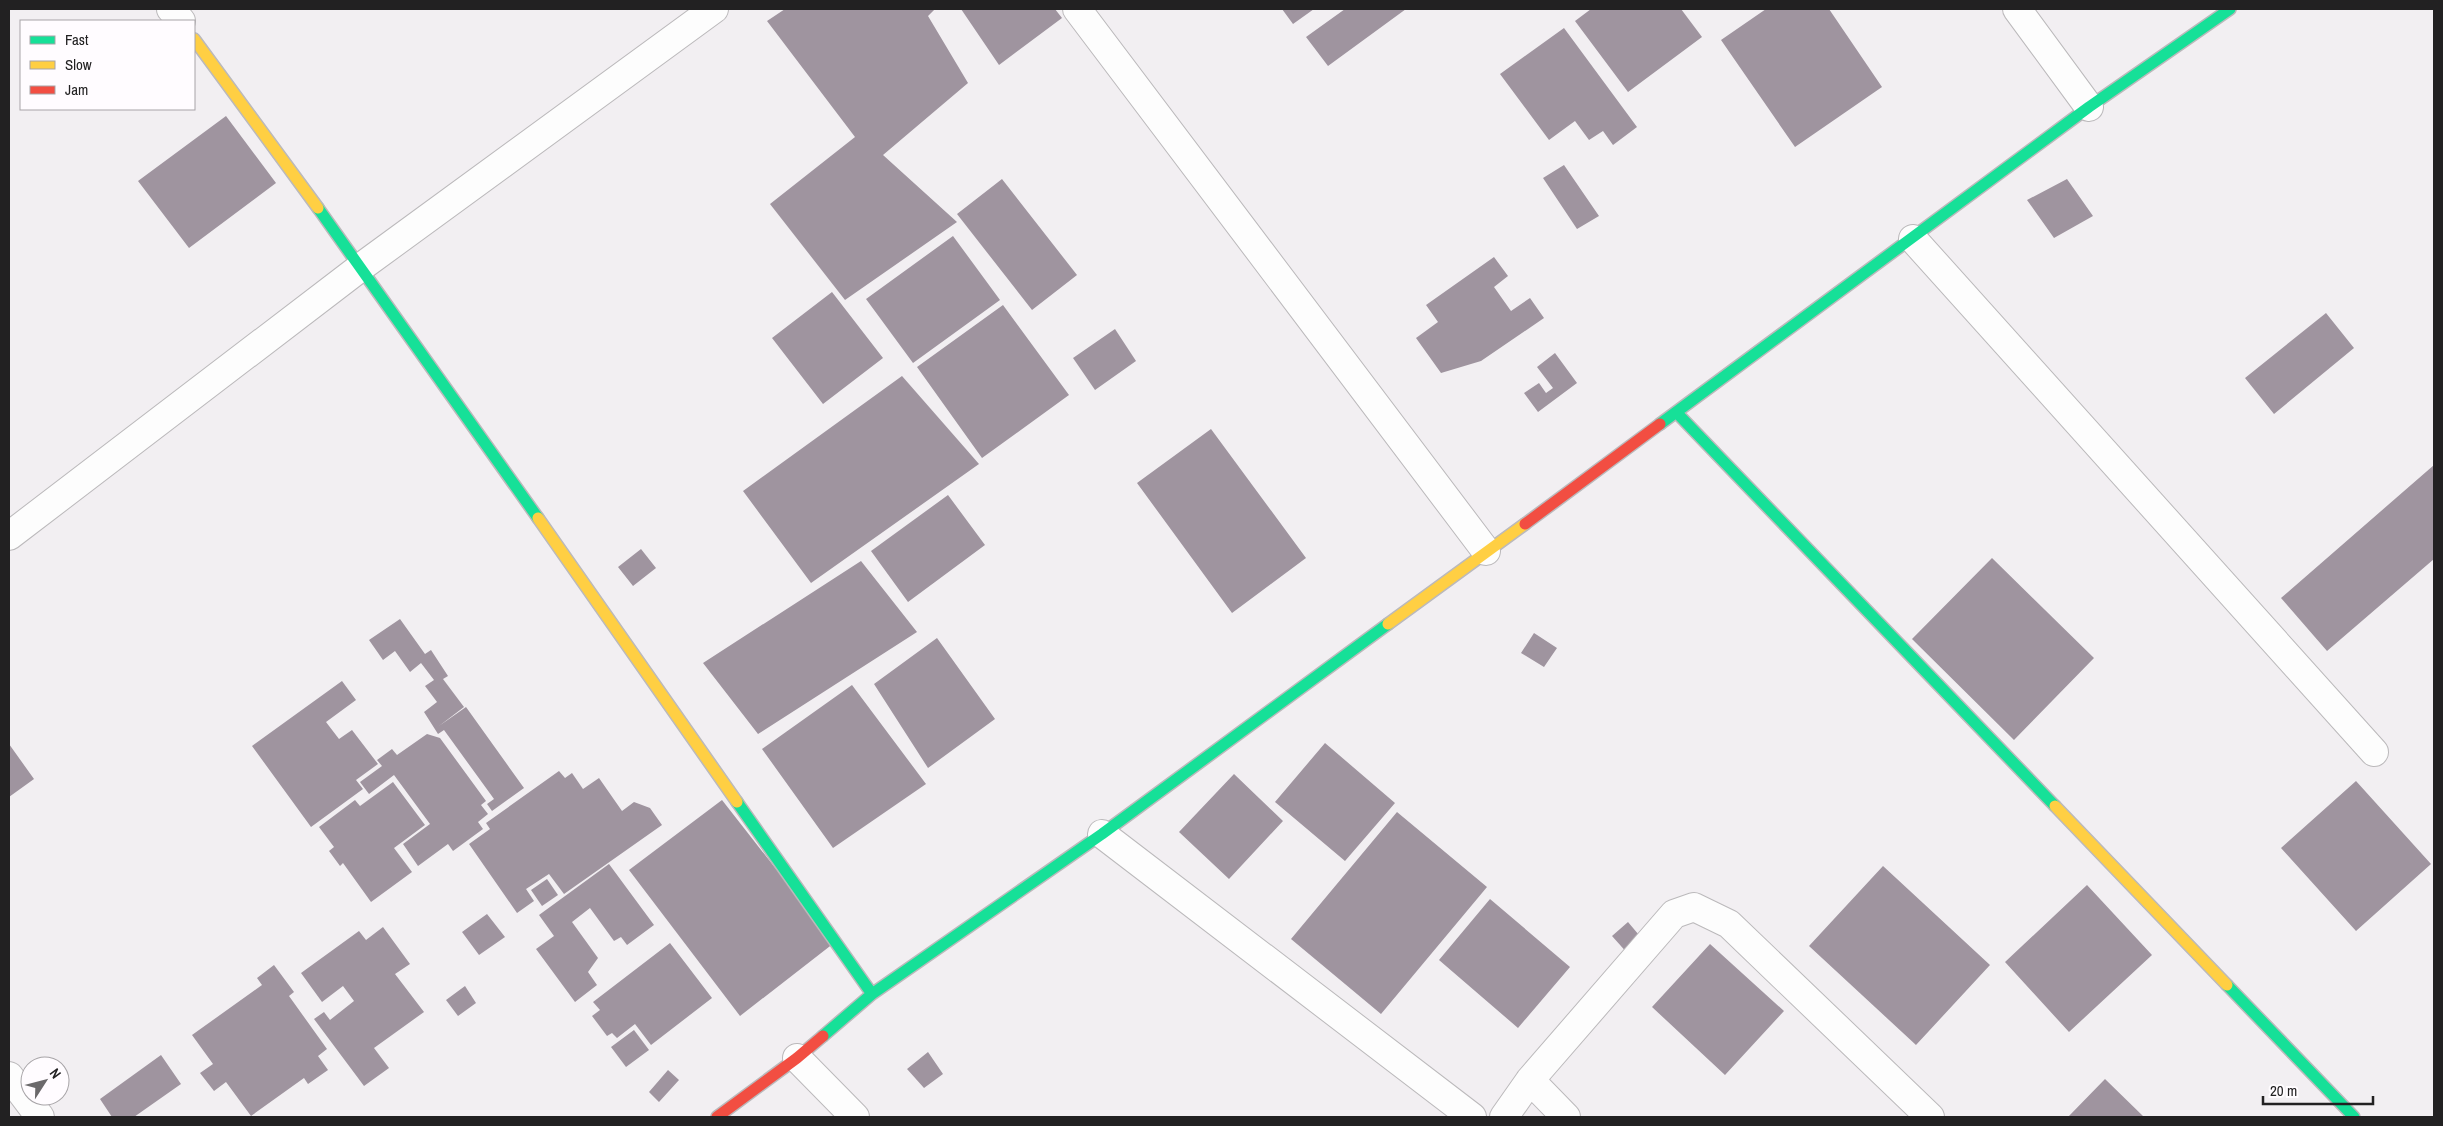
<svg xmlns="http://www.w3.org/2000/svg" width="2443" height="1126" font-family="'Archivo Narrow',sans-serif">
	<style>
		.building { fill: #9f949f }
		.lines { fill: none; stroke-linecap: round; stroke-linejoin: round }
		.street-casing { stroke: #bbb9bb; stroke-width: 30 }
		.fast-casing { stroke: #bbb9bb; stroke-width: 14 }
		.slow-casing { stroke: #bbb9bb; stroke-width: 14 }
		.jam-casing { stroke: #bbb9bb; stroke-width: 14 }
		.street { stroke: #fdfdfd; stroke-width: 28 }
		.fast { stroke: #16e098; stroke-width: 11 }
		.slow { stroke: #ffcf43; stroke-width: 11 }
		.jam { stroke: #f24e42; stroke-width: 11 }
	</style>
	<rect width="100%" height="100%" fill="#f2eff2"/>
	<path class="building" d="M785,9H935L928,16L968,83L883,155L957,222L845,300L770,204L855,137L767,21Z
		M961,9H1055L1062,18L999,65Z
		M1282,9H1314L1293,24Z
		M1345,9H1406L1328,66L1306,37Z
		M1591,9H1681L1702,37L1628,92L1575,21Z
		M1766,9H1829L1882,87L1795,147L1721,40Z
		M1564,28L1637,127L1613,145L1603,131L1589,140L1575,121L1549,140L1500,74Z
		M226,116L276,183L189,248L138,181Z
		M1564,165L1599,216L1577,229L1543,178Z
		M1002,179L1077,275L1032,310L957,214Z
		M2067,179L2093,216L2054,238L2027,200Z
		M953,236L1000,300L913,363L866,299Z
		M1494,257L1508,276L1494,287L1511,311L1530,298L1544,318L1481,361L1441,373L1416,338L1438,322L1426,305Z
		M832,292L883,358L823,404L772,338Z
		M1003,305L1069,395L982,458L917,367Z
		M2326,313L2354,348L2274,414L2245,378Z
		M1115,329L1136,361L1095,390L1073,358Z
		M1555,353L1577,383L1538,412L1524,393L1539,383L1546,393L1553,388L1537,367Z
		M902,376L979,464L811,583L743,491Z
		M1211,429L1306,558L1232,613L1137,483Z
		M2434,465V559L2327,651L2281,598Z
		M948,495L985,545L908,602L871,551Z
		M641,549L656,568L633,586L618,567Z
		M1992,558L2094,658L2014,740L1912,639Z
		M861,561L917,632L758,734L703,663Z
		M400,619L425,654L431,650L448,676L443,679L464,707L439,726L466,707L524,788L492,811L487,804L494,799L444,730L438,734L424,712L437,702L425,686L434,680L421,663L410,672L395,651L383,660L369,640Z
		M1534,633L1557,648L1544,667L1521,653Z
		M937,638L995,719L928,768L874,684Z
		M342,681L356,700L326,722L339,739L352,730L378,764L356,780L363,789L311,827L252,746Z
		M852,685L926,784L833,848L762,749Z
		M427,734L440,738L486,801L481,805L488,814L478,822L483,829L453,851L448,844L418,866L403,844L430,824L394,775L369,794L360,782L382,766L377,760L392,749L397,755Z
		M1325,743L1395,803L1345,861L1275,802Z
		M9,744L34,779L9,797Z
		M559,771L565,778L572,773L583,789L599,778L622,811L634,802L650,808L662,825L564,894L549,874L526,889L534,901L517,913L469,844L490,829L486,823Z
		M1234,774L1283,821L1229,879L1179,832Z
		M2356,781L2431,864L2356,931L2281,848Z
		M393,782L425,825L394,848L412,872L371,902L343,863L340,866L329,851L334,847L319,827L355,800L360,806Z
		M722,800L834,943L740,1016L629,870Z
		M1397,812L1487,887L1381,1014L1291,939Z
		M609,864L654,925L627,945L621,937L614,941L590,908L572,922L598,958L588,972L597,985L575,1002L536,949L554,936L539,915Z
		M1883,866L1990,965L1916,1045L1809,946Z
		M547,879L558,895L542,906L531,890Z
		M2087,885L2152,955L2069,1032L2005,962Z
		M1490,899L1570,967L1518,1028L1439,960Z
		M487,914L505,937L479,955L462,932Z
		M1628,922L1644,941L1629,955L1612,936Z
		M383,927L410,964L395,974L424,1012L374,1048L389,1068L364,1086L314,1019L324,1012L330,1020L354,1001L343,986L322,1002L301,973L359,931L366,940Z
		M670,943L712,998L651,1045L635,1024L617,1038L612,1033L607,1036L592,1016L600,1010L593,1002Z
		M1710,944L1784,1011L1725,1075L1652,1007Z
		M274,965L294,992L289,996L327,1049L318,1056L328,1070L308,1084L304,1078L251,1116L226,1082L214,1091L200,1073L213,1064L192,1035L262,985L257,978Z
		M465,986L476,1003L458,1016L446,1000Z
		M634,1030L649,1050L626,1067L611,1047Z
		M928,1052L943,1074L924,1088L907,1069Z
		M161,1055L181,1084L134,1117H112L100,1099Z
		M668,1070L679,1080L659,1102L649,1092Z
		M2105,1079L2144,1117H2068Z"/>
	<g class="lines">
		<g class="street-casing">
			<path id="street" d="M171,9L181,21
				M1077,9L1486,551
				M2017,9L2089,107
				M1913,239L2374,752
				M9,536L361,267L714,9
				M1102,834L1472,1117
				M797,1058L855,1117
				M9,1076L40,1117
				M1530,1080L1566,1117
				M1504,1117L1530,1080L1674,914L1694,907L1729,924L1930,1117"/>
		</g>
		<g class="fast-casing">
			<path id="fast" d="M318,208L538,518
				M1676,412L2055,806
				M1660,424L2089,107L2230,9
				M737,802L872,994
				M2227,985L2354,1117
				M823,1036L872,994L1102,834L1388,624"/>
		</g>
		<g class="slow-casing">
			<path id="slow" d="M194,39L318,208
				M538,518L737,802
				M1388,624L1525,524
				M2055,806L2227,985"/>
		</g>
		<g class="jam-casing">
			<path id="jam" d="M1525,524L1660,424
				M717,1117L797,1058L823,1036"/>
		</g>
		<use href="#street" class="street"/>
		<use href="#fast" class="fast"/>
		<use href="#slow" class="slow"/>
		<use href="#jam" class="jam"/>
	</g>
	<rect width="2443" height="1126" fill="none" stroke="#222122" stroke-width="20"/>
	<rect x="20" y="20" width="175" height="90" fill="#fffcff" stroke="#a7a4a7"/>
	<rect x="30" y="36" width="25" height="8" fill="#16e098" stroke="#a7a4a7"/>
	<text x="65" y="45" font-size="15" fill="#222122">Fast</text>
	<rect x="30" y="61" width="25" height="8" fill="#ffcf43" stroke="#a7a4a7"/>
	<text x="65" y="70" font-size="15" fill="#222122">Slow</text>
	<rect x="30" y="86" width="25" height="8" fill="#f24e42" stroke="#a7a4a7"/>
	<text x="65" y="95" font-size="15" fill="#222122">Jam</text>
	<g transform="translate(45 1081) rotate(54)"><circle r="24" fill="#fffcff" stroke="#a7a4a7"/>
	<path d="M0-4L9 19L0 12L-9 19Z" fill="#6b696b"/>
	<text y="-8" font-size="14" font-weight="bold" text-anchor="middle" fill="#222122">N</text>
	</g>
	<path d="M2263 1096v8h110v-8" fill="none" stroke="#222122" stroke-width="2.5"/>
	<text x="2270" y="1096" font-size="15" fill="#222122" stroke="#fffcff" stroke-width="4" paint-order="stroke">20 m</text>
</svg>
